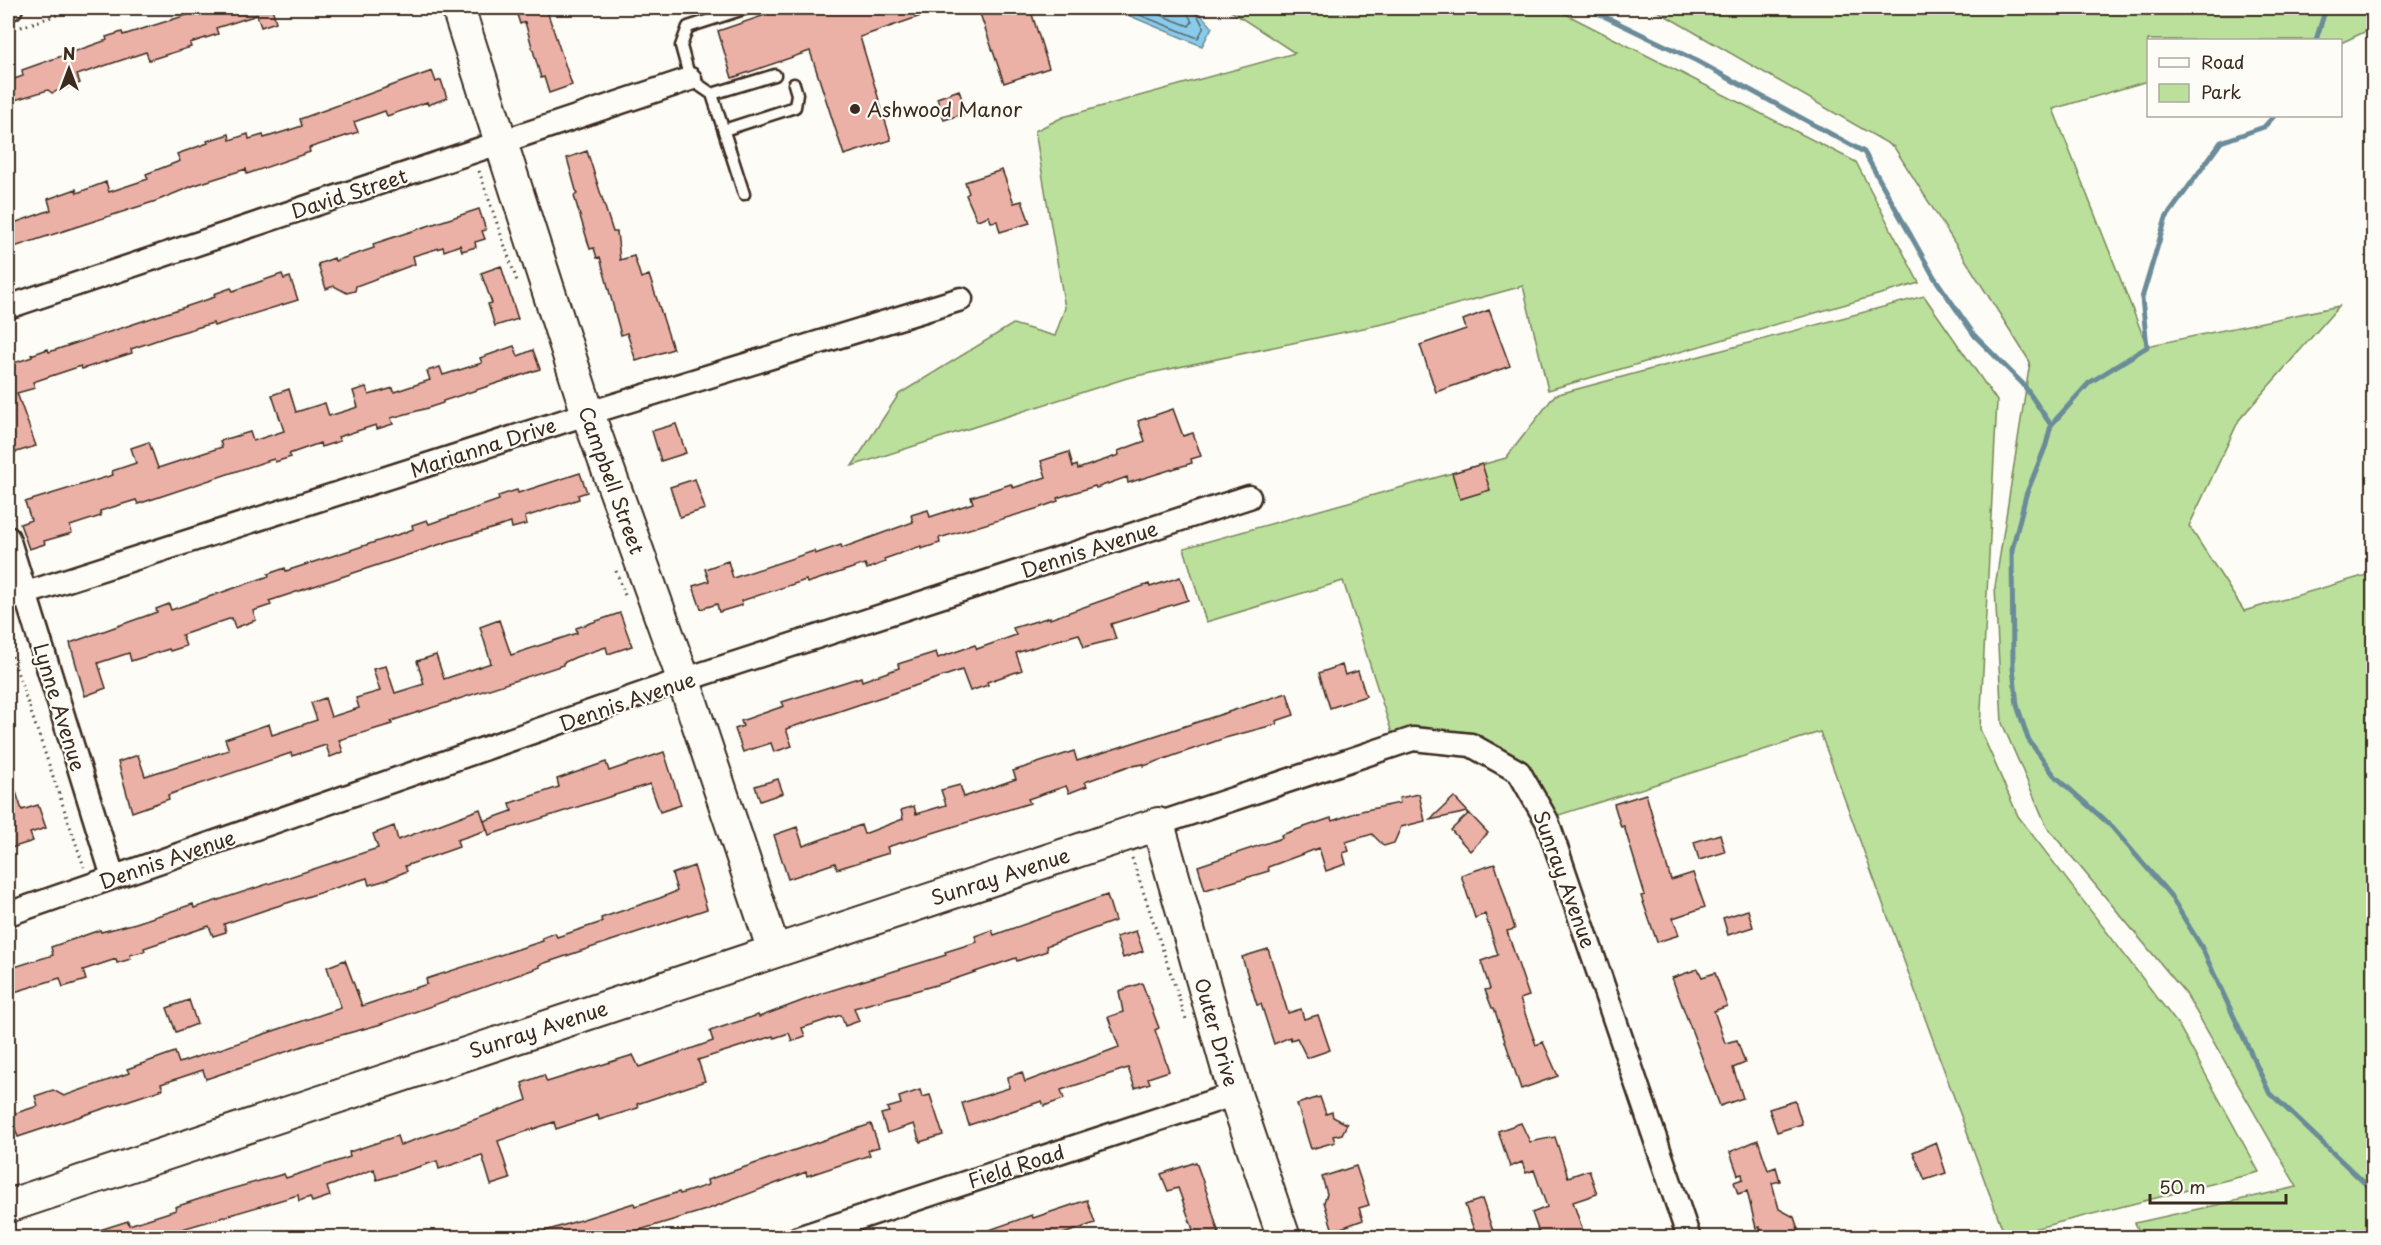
<svg xmlns="http://www.w3.org/2000/svg" width="2381" height="1245" font-family="'Playpen Sans',sans-serif">
	<style>
		.green { fill: #bae09b; stroke: #7a855c; stroke-width: 1.5 }
		.water { fill: #89cbea; stroke: #6a8b98; stroke-width: 1.5 }
		.lines { fill: none; stroke-linecap: round; stroke-linejoin: round }
		.shore { stroke: #5a6a70; stroke-width: 1.5 }
		.stream { stroke: #6a8b98; stroke-width: 5 }
		.building { fill: #ebb1a6; stroke: #3b2a1e; stroke-width: 1.5 }
		.lane-casing { stroke: #3b2a1e; stroke-width: 15 }
		.street-casing { stroke: #3b2a1e; stroke-width: 27 }
		.secondary-casing { stroke: #3b2a1e; stroke-width: 36 }
		.path { stroke: #3b2a1e; stroke-width: 3; stroke-dasharray: 1.5 4.5; stroke-linecap: butt }
		.lane { stroke: #fdfcf7; stroke-width: 10 }
		.street { stroke: #fdfcf7; stroke-width: 22 }
		.secondary { stroke: #fdfcf7; stroke-width: 32 }
		.poi-dot { fill: #3b2a1e; stroke: #fdfcf7; stroke-width: 2 }
		.labels { text-anchor: middle; dominant-baseline: central; stroke-width: 4.5; stroke-linejoin: round; paint-order: stroke }
		.poi-label { font-size: 20px; fill: #3b2a1e; stroke: #fdfcf7; text-anchor: start }
		.street-label { font-size: 20px; fill: #3b2a1e; stroke: #fdfcf7 }
	</style>
	<rect width="100%" height="100%" fill="#fdfcf7"/>
	<filter id="ink" filterUnits="userSpaceOnUse"><feTurbulence type="fractalNoise" baseFrequency=".0167" numOctaves="2"/><feDisplacementMap in="SourceGraphic" scale="12" xChannelSelector="R" yChannelSelector="G"/><feConvolveMatrix kernelMatrix="1 2 1 2 8 2 1 2 1" color-interpolation-filters="sRGB"/></filter>
	<g filter="url(#ink)">
		<path class="green" d="M1226,8H1554L1856,162L1919,283L1548,390L1523,286L1392,322L1127,378L852,466L899,394L1013,324L1055,336L1065,308L1035,131L1063,117L1295,53Z
			M1652,8H2373V28L2341,43L2340,40H2148V81L2053,109L2147,346L2339,306L2239,420L2189,526L2244,611L2373,573V1237H2142L2135,1223L2297,1187L2186,994L2047,827L2002,723L1995,587L2030,362L1894,147Z
			M1924,296L1997,401L1980,729L2018,816L2179,1026L2259,1172L2005,1236L1820,732L1556,816L1513,765L1436,732L1392,733L1343,581L1206,622L1184,548L1506,458L1555,395Z"/>
		<path class="water" d="M1111,8H1195L1212,27L1202,46Z"/>
		<g class="lines">
			<path class="shore" d="M1122,8L1198,38L1204,27L1193,8
				M1142,8L1189,26L1192,22L1185,8"/>
			<path class="stream" d="M1587,8L1697,61L1864,152L1934,277L1975,336L2023,384L2051,425L2089,383L2147,347L2142,298L2166,218L2221,142L2264,127L2274,116
				M2316,40L2326,8
				M2051,425L2046,445L2026,495L2012,550L2013,668L2017,705L2028,739L2054,775L2111,826L2170,895L2201,946L2269,1092L2374,1192"/>
		</g>
		<path class="building" d="M209,8H272L276,22L261,27L257,15L216,28L218,34L190,43L191,47L149,60L146,52L77,75L80,83L52,93L48,90L8,102V81L23,76L22,70L107,40L106,37L122,32L123,35Z
			M515,8H560L548,14L572,85L549,93L544,77L541,78L525,22L520,24Z
			M786,8H937L938,10L860,37L891,140L844,155L810,51L732,78L718,31Z
			M978,8H1030L1049,68L1004,83Z
			M432,71L436,82L441,80L447,98L428,105L427,102L387,116L385,111L354,122L358,132L309,148L310,152L247,174L246,169L195,185L156,201L8,249V225L51,210L48,199L76,189L77,193L106,182L109,192L148,179L146,174L180,161L177,154L208,143L207,141L229,134L230,140L248,134L249,139L263,135L264,138L302,126L300,119Z
			M959,90L966,113L944,120L937,98Z
			M587,151L613,232H617L620,260L634,256L641,278L649,275L673,349L636,361L627,333L621,335L600,257L597,258L594,248L590,249L574,196L577,194L567,158Z
			M1002,170L1014,203L1022,201L1030,223L1000,232L997,221L991,222L989,216L977,220L966,195L969,193L965,182Z
			M479,209L486,230L482,231L485,239L475,242L476,247L462,251L460,245L444,251L443,247L413,256L415,264L356,286L355,291L347,293L334,286L326,289L318,264L334,258L335,261L374,248L373,244Z
			M501,266L518,319L495,326L488,304L492,303L481,273Z
			M282,274L284,279L290,277L298,300L214,326L213,323L172,335L131,349L132,353L82,369L81,366L33,382L35,388L17,393L36,446L10,454L8,446V365L32,357L31,355L48,349L49,352L215,297L214,294L231,288L233,291Z
			M1489,310L1510,366L1436,392L1420,345L1466,329L1463,320Z
			M514,346L518,356L533,350L540,369L443,401V403L428,408L391,418L393,424L377,429L376,425L338,437L340,441L321,447L320,443L289,454L291,457L275,462L274,459L264,462L138,504L136,500L100,511L101,516L70,526L72,533L44,541L45,544L29,549L20,524L31,520L25,502L113,475L112,471L136,463L131,448L149,442L158,468L222,447L220,441L250,432L253,441L284,431L272,395L289,389L296,412L325,403L329,416L358,407L353,391L366,387L369,395L393,388L394,392L430,380L427,371L440,367L443,375L482,363L480,358Z
			M1173,409L1183,436L1193,433L1201,456L1191,459L1192,463L1128,483L1127,477L1096,488L1095,486L1057,498L1058,501L1039,508L939,538L940,543L921,549V546L884,559L885,562L867,569L865,564L807,583L806,580L741,601L742,605L719,612L717,604L701,609L693,586L709,581L705,569L728,561L733,578L814,551L815,554L841,545L842,548L913,522L911,515L928,510L930,517L973,503L971,497L1011,484L1013,488L1046,477L1041,461L1069,452L1073,467L1077,465L1078,469L1119,455L1118,451L1145,441L1138,421Z
			M676,424L686,453L661,461L652,431Z
			M1482,464L1490,490L1460,499L1452,473Z
			M580,473L587,492L578,495L579,499L525,517L527,524L512,528L511,523L450,541L269,601L271,605L253,611L256,620L235,628L232,618L182,635L186,646L170,651L169,649L131,661L129,653L98,663L106,688L85,696L70,643L157,612L156,609L169,604L171,610L269,576L268,574L285,568L286,571L403,533L413,529L412,525L427,520L429,524L499,500L498,496L517,490L518,493Z
			M695,479L705,509L680,517L670,487Z
			M1180,577L1188,600L1111,624L1116,639L1084,647L1079,634L1051,642L1016,653L1022,670L987,682L988,685L970,691L962,670L786,729L792,746L774,752L771,743L743,752L735,729L743,726L741,721L784,706L782,702L861,677L862,681L899,668L898,664L936,652L938,658L975,645L977,649L1016,635L1013,628L1050,617V619L1149,584L1150,587Z
			M620,613L632,646L608,654L606,647L576,657L563,663V665L391,721L392,724L339,740L343,752L330,757L326,745L292,756L291,753L168,795L169,799L132,812L118,762L138,755L145,776L229,750L225,739L269,724L272,735L317,720L311,703L325,698L331,717L359,708L356,698L380,691L373,669L386,666L395,693L424,684L417,661L436,655L444,679L491,663L480,627L499,620L511,655L577,633L576,628Z
			M1342,665L1345,675L1358,671L1366,696L1330,708L1319,673Z
			M1287,693L1294,715L1276,721L1277,724L1225,738L1144,766V764L1126,767L1085,782L1087,786L1069,793L1066,786L1028,799L1030,803L887,847L889,853L837,869L835,863L788,879L774,835L797,827L803,846L861,825L864,834L903,819L901,810L914,806L916,814L946,805L941,790L960,785L964,797L1016,779L1013,771L1050,759L1074,751L1077,761Z
			M664,752L681,805L660,812L650,784L489,835L484,821L512,811L510,803L559,787L557,779L606,762L609,771Z
			M10,774L22,810L38,805L46,828L30,833L33,841L8,849V775Z
			M778,779L783,793L760,801L755,786Z
			M1419,794L1425,821L1401,827L1394,843L1384,846L1372,834L1346,842L1349,851L1343,853L1346,864L1326,871L1319,848L1268,867L1269,871L1205,890L1198,866L1282,838L1281,835L1331,818L1332,821L1361,811L1400,803L1399,798Z
			M1646,794L1671,880L1693,873L1705,907L1673,918L1679,935L1657,942L1641,896L1645,895L1624,826L1621,827L1614,804Z
			M1454,797L1468,812L1430,820Z
			M480,809L487,830L457,840L459,847L405,866L407,871L383,881L369,885L367,878L268,909L224,924L226,932L213,936L209,926L144,948L145,951L130,955L131,959L117,963L116,959L83,970L86,980L63,987L60,978L8,994V969L53,955L51,947L100,930L101,932L136,923L193,904L194,908L378,848L373,834L394,826L398,840Z
			M1469,813L1488,833L1470,851L1451,830Z
			M1720,834L1725,852L1699,860L1694,842Z
			M1495,864L1515,929L1507,931L1529,996L1520,999L1536,1045L1543,1042L1558,1076L1521,1089L1494,1008H1492L1485,990L1490,989L1481,961L1498,955L1485,914L1475,918L1461,875Z
			M694,866L707,909L539,965L540,967L378,1025L312,1043L206,1079L203,1070L161,1084L163,1089L18,1137L10,1115L38,1106L35,1096L53,1090L64,1096L129,1073L127,1069L175,1052L179,1063L341,1008L327,967L345,960L362,1006L427,984L426,979L543,941L542,938L555,933L557,937L602,922L601,918L660,898L677,891L672,874Z
			M1107,895L1115,921L1046,946L1047,951L1017,961L1016,958L943,983L854,1008L859,1021L845,1026L841,1015L802,1028L805,1036L792,1041L789,1033L774,1038L773,1036L698,1060L705,1081L637,1104L638,1108L599,1120L598,1115L556,1129L554,1122L498,1141L510,1179L491,1185L482,1155L439,1169L437,1161L377,1180L374,1169L327,1187L330,1196L312,1202L310,1197L299,1201L298,1195L172,1232L173,1235L164,1238H87V1234L128,1221L129,1225L151,1218L176,1210L175,1207L224,1191L284,1174L286,1178L350,1157L349,1152L397,1136L400,1145L479,1118L527,1100L522,1083L544,1075L547,1082L633,1055L639,1067L713,1041L710,1031L758,1015L759,1017L823,993L946,955L945,952L977,942L975,936L992,930L994,935Z
			M1748,910L1753,927L1728,935L1723,918Z
			M1136,931L1143,951L1123,958L1116,937Z
			M1268,949L1288,1013L1301,1009L1304,1019L1318,1015L1330,1050L1307,1058L1297,1038L1291,1040L1290,1037L1274,1044L1261,1004L1257,1005L1242,957Z
			M1698,969L1702,977L1715,973L1727,1006L1714,1011L1725,1043L1737,1040L1745,1063L1733,1068L1743,1098L1720,1106L1672,978Z
			M1142,983L1159,1028L1155,1030L1169,1071L1148,1078L1150,1083L1135,1088L1128,1068L1061,1090L1064,1099L1044,1106L1042,1101L969,1125L962,1103L1009,1088L1008,1077L1022,1072L1025,1082L1119,1047L1108,1017L1123,1012L1119,991Z
			M189,1000L197,1024L176,1032L167,1008Z
			M920,1090L922,1097L930,1095L943,1135L920,1142L914,1124L887,1133L881,1114L889,1112L887,1108L901,1104L899,1097Z
			M1320,1097L1326,1114L1332,1112L1333,1117L1347,1124L1342,1134L1333,1136L1335,1142L1311,1149L1297,1104Z
			M1795,1101L1802,1124L1777,1132L1769,1109Z
			M1521,1123L1530,1142L1555,1137L1568,1177L1589,1170L1597,1194L1573,1202L1584,1234L1573,1238H1541L1532,1213L1547,1207L1534,1170L1526,1173L1522,1162L1510,1167L1498,1131Z
			M871,1124L879,1147L868,1150L870,1155L807,1176L806,1172L706,1210L613,1238H537L536,1234L634,1203L635,1206L679,1192L680,1194L708,1185L707,1180Z
			M1758,1140L1768,1170L1776,1167L1780,1181L1772,1183L1779,1209L1794,1217L1801,1238H1763L1760,1227L1756,1228L1747,1191L1738,1194L1734,1182L1743,1179L1742,1174L1738,1175L1730,1152Z
			M1936,1142L1946,1173L1925,1180L1913,1152Z
			M1196,1162L1208,1196L1220,1238H1196L1178,1188L1168,1191L1161,1174Z
			M1356,1166L1369,1205L1359,1208L1363,1220L1333,1231L1324,1202L1327,1194L1322,1177Z
			M1482,1199L1494,1234L1477,1238L1465,1205Z
			M1087,1200L1095,1223L1052,1238H975V1235L1032,1215L1033,1218Z"/>
		<g class="lines">
			<g class="lane-casing">
				<path id="lane" d="M712,94L775,75
					M724,130L795,107L797,94L794,84
					M744,194L712,94L690,79L681,46L688,27L747,8"/>
			</g>
			<g class="street-casing">
				<path id="street" d="M8,9L11,8
					M8,307L690,79
					M8,538L113,877
					M8,599L602,409L961,299
					M1158,824L1413,739L1471,745L1519,772L1547,821L1689,1238
					M8,914L668,685L1249,497
					M798,1238L1235,1094"/>
			</g>
			<g class="secondary-casing">
				<path id="secondary" d="M458,8L588,414L684,681L774,951
					M8,1206L1158,824L1235,1094L1284,1238"/>
			</g>
			<path class="path" d="M21,27L78,8
				M479,171L518,284
				M8,501L13,519
				M616,571L626,598
				M8,645L84,867
				M1132,858L1187,1022"/>
			<use href="#lane" class="lane"/>
			<use href="#street" class="street"/>
			<use href="#secondary" class="secondary"/>
		</g>
	</g>
	<circle class="poi-dot" cx="855" cy="109" r="6"/>
	<g class="labels">
		<g class="poi-label">
			<text x="867" y="109">Ashwood Manor</text>
		</g>
		<g class="street-label">
			<text transform="translate(349 193) rotate(-18)">David Street</text>
			<text transform="translate(483 447) rotate(-18)">Marianna Drive</text>
			<text transform="translate(612 480) rotate(70)">Campbell Street</text>
			<text transform="translate(1089 549) rotate(-18)">Dennis Avenue</text>
			<text transform="translate(627 701) rotate(-19)">Dennis Avenue</text>
			<text transform="translate(60 707) rotate(73)">Lynne Avenue</text>
			<text transform="translate(167 859) rotate(-19)">Dennis Avenue</text>
			<text transform="translate(1000 876) rotate(-18)">Sunray Avenue</text>
			<text transform="translate(1565 879) rotate(70)">Sunray Avenue</text>
			<text transform="translate(538 1029) rotate(-18)">Sunray Avenue</text>
			<text transform="translate(1217 1032) rotate(74)">Outer Drive</text>
			<text transform="translate(1016 1166) rotate(-18)">Field Road</text>
		</g>
	</g>
	<rect width="2381" height="1245" fill="none" stroke="#fdfcf7" stroke-width="30"/>
	<rect x="15" y="15" width="2351" height="1215" fill="none" stroke="#3b2a1e" stroke-width="2" filter="url(#ink)"/>
	<rect x="2147" y="39" width="195" height="78" fill="#fdfcf7" stroke="#afa8a0" stroke-width="1.5"/>
	<rect x="2159" y="58" width="30" height="9" fill="#fdfcf7" stroke="#afa8a0" stroke-width="1.5"/>
	<text x="2201" y="69" font-size="18" fill="#3b2a1e">Road</text>
	<rect x="2159" y="84" width="30" height="18" fill="#bae09b" stroke="#afa8a0" stroke-width="1.5"/>
	<text x="2201" y="99" font-size="18" fill="#3b2a1e">Park</text>
	<g transform="translate(69 69)" stroke="#fdfcf7" stroke-width="4.5" paint-order="stroke">
	<path d="M0-4.5L10 22L0 15L-10 22Z" fill="#3b2a1e"/>
	<text y="-9" font-size="16" font-weight="bold" text-anchor="middle" fill="#3b2a1e">N</text>
	</g>
	<path d="M2150 1194v9h136v-9" fill="none" stroke="#3b2a1e" stroke-width="3"/>
	<text x="2159" y="1194" font-size="18" fill="#3b2a1e" stroke="#fdfcf7" stroke-width="4.5" paint-order="stroke">50 m</text>
</svg>
